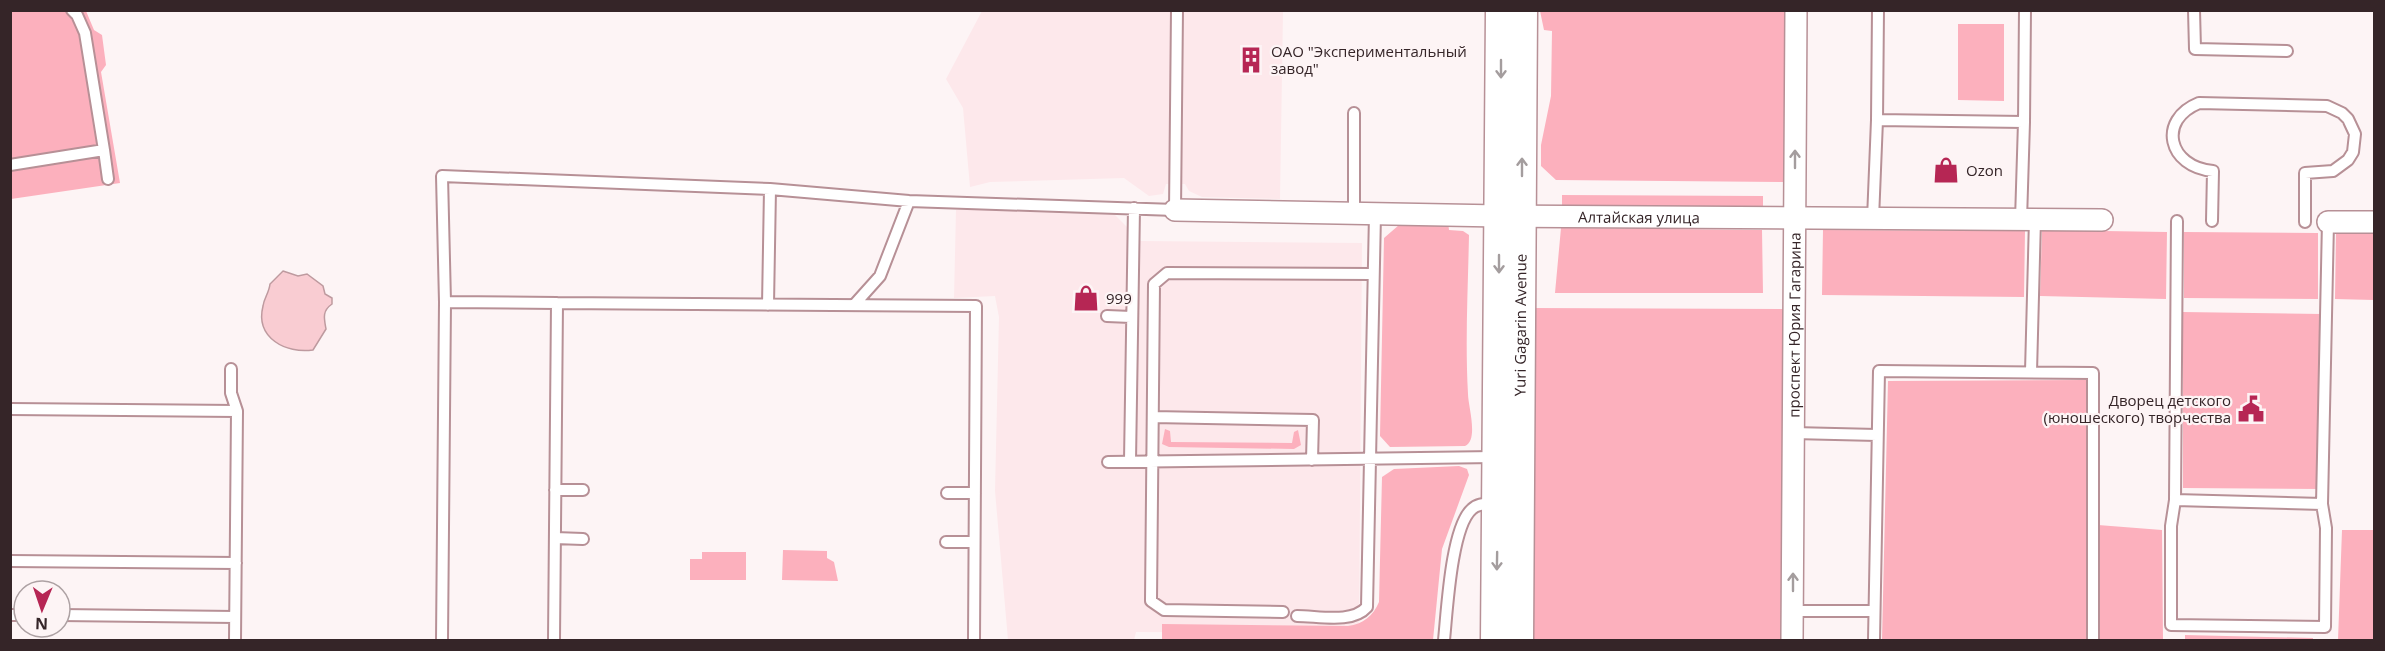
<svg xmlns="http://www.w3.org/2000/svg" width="2385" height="651" font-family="'Open Sans',sans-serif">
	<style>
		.built { fill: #fde8eb }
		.green { fill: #fcb0bd }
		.water { fill: #f9ccd2; stroke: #be9a9f; stroke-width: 1.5 }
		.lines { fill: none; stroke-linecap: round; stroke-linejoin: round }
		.service-casing { stroke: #b79096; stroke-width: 14 }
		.minor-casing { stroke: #b79096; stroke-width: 24 }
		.secondary-casing { stroke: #b79096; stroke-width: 33 }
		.service { stroke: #fff; stroke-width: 10 }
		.minor { stroke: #fff; stroke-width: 21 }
		.secondary { stroke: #fff; stroke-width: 30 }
		.oneway { stroke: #a49d9e }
		.labels { text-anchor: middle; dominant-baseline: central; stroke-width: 4.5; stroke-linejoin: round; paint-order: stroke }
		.poi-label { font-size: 15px; fill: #352528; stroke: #fdf4f5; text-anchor: start }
		.street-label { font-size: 15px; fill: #352528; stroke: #fdf4f5 }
	</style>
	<rect width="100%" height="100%" fill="#fdf4f5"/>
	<path class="built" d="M982,11H1283L1280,199L1202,197L1189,191L1185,184H1166L1163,194L1149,196L1124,178L990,182L970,187L963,108L946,79Z
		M1109,209L1141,241L1362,243L1359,633L1136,632L1134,640H1008L995,491L999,317L995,296L954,298L956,210Z"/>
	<path class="green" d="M10,11H86L94,30L102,35L106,65L101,72L120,183L11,199Z
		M1540,11H1785L1784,182L1556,180L1541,166V145L1551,96L1552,31L1544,30Z
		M1958,24H2004V101L1958,100Z
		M1562,195L1763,196V208L1562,207Z
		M1448,222L1449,230L1463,231L1469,235C1468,288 1465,341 1468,394C1468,406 1479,440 1465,446L1390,447L1380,436L1384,238L1399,225Z
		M1561,228L1762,230L1763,293H1555Z
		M1823,230L2025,231L2024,297L1822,295Z
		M2042,230L2167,232L2166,299L2040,296Z
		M2184,232L2318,233V299L2184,298Z
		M2336,233H2374V300L2335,299Z
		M1532,308L1784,309L1781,640H1530Z
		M2183,312L2322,314L2320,489L2183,488Z
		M2086,380V640H1882L1888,381Z
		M1165,429L1170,431L1171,442L1292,443L1294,432L1298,430L1301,445L1294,449L1169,447L1162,444Z
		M1459,466L1467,469L1469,475L1442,549L1433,640H1162V624L1348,626C1363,624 1373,616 1379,602L1382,477L1394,469Z
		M2098,525L2162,530L2163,640H2098Z
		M2342,530H2374V640H2338Z
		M783,550L827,551V558L834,562L838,581L782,580Z
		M702,552H746V580H690V559H702Z
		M2185,635L2313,638V640H2185Z"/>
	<path class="water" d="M283,271L298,276L307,274L323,286L325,294L332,298V304C322,311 324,318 326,329L313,350C286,354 255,338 263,306C264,298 269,293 270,284Z"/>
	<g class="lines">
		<g class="service-casing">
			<path id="service" d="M2194,10L2195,49L2287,51
				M1354,113V213
				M1877,120L2024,122L2021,220
				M2024,122L2025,10
				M104,150L108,179
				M10,165L104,150L85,33L77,15L72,10
				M1873,219L1877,120L1878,10
				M2177,221L2175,500L2171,526V625L2325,627L2326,528L2322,504L2328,222
				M2212,221L2213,171C2168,167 2157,120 2199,103L2327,106L2342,113L2348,119L2355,134L2353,152L2348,160L2333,171L2305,173V222
				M445,302L557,303
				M768,305L770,189
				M854,305L880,276L909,201
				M1107,316L1131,317
				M231,369V393L237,411L235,640
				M2031,372L2035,219
				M10,409L237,411
				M1153,417L1313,420L1312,460
				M1793,433L1877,435
				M1130,461L1134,208
				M1108,462L1495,457
				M555,490H583
				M947,493H975
				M2175,500L2322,504
				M555,538L583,539
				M946,542H974
				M10,561L236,563
				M1793,611H1874
				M1283,612L1164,610L1151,601L1154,284L1167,273L1372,274
				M10,615H24
				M60,615L235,617
				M1297,616C1319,616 1352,624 1367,607L1375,214
				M442,640L445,302L442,176L770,189L909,201L1175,210L1177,10
				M554,640L557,303L976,306L974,640
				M1444,640C1447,612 1451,527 1472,509C1478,503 1487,504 1495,503
				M1874,640L1879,371L2093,373V640"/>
		</g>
		<g class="minor-casing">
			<g id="minor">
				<path id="s1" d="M1175,210L1500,216L2102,220"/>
				<path d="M2328,222H2374"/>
				<path id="s2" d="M1792,640L1796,10"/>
			</g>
		</g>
		<g class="secondary-casing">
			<g id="secondary">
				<path d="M1496,640L1501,10"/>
				<path id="s3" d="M1518,640L1522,10"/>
			</g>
		</g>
		<use href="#service" class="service"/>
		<use href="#minor" class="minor"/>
		<use href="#secondary" class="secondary"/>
	</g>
	<defs><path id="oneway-shaft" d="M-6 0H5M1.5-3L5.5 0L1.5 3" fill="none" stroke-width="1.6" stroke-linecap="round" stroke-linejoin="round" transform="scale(1.5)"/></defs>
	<g class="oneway">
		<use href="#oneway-shaft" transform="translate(1501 69) rotate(90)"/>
		<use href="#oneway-shaft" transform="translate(1795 159) rotate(-90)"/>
		<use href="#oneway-shaft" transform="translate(1522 167) rotate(-90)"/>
		<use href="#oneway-shaft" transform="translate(1499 264) rotate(90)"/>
		<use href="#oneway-shaft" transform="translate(1497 561) rotate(91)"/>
		<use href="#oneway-shaft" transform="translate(1793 582) rotate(-90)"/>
	</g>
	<defs>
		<g id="building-bare" transform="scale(2.07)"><path d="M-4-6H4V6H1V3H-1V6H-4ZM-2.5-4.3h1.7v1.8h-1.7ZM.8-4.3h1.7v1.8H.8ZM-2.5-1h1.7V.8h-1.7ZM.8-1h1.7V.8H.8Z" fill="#b62654" stroke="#fdf4f5" stroke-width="2.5" paint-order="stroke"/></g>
		<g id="shop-bare" transform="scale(2.07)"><path d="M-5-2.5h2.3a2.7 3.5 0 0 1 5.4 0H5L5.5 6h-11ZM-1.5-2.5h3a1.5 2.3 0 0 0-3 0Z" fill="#b62654" stroke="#fdf4f5" stroke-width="2.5" paint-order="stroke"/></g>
		<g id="civic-bare" transform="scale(2.07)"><path d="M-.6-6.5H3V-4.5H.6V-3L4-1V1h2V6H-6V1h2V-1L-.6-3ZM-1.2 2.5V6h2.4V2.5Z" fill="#b62654" stroke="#fdf4f5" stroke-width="2.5" paint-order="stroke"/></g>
	</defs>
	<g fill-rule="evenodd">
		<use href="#building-bare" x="1251" y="60"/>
		<use href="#shop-bare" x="1946" y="170"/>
		<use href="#shop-bare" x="1086" y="298"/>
		<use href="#civic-bare" x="2251" y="409"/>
	</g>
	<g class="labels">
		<g class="poi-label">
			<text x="1271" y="51">ОАО "Экспериментальный<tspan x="1271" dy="17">завод"</tspan></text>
			<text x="1966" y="170">Ozon</text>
			<text x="1106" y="298">999</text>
			<text x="2231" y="400" text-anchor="end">Дворец детского<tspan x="2231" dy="17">(юношеского) творчества</tspan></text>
		</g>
		<g class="street-label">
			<text stroke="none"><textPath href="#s1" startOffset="464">Алтайская улица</textPath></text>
			<text stroke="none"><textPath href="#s3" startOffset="315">Yuri Gagarin Avenue</textPath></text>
			<text stroke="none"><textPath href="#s2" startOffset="315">проспект Юрия Гагарина</textPath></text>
		</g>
	</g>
	<rect width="2385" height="651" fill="none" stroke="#352528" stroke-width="24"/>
	<g transform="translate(42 609) rotate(182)"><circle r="28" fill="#fdf4f5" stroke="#ada1a3" stroke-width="1.5"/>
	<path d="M0-4.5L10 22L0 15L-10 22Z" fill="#b62654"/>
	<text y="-9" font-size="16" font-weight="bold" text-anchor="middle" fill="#352528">N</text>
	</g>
</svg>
